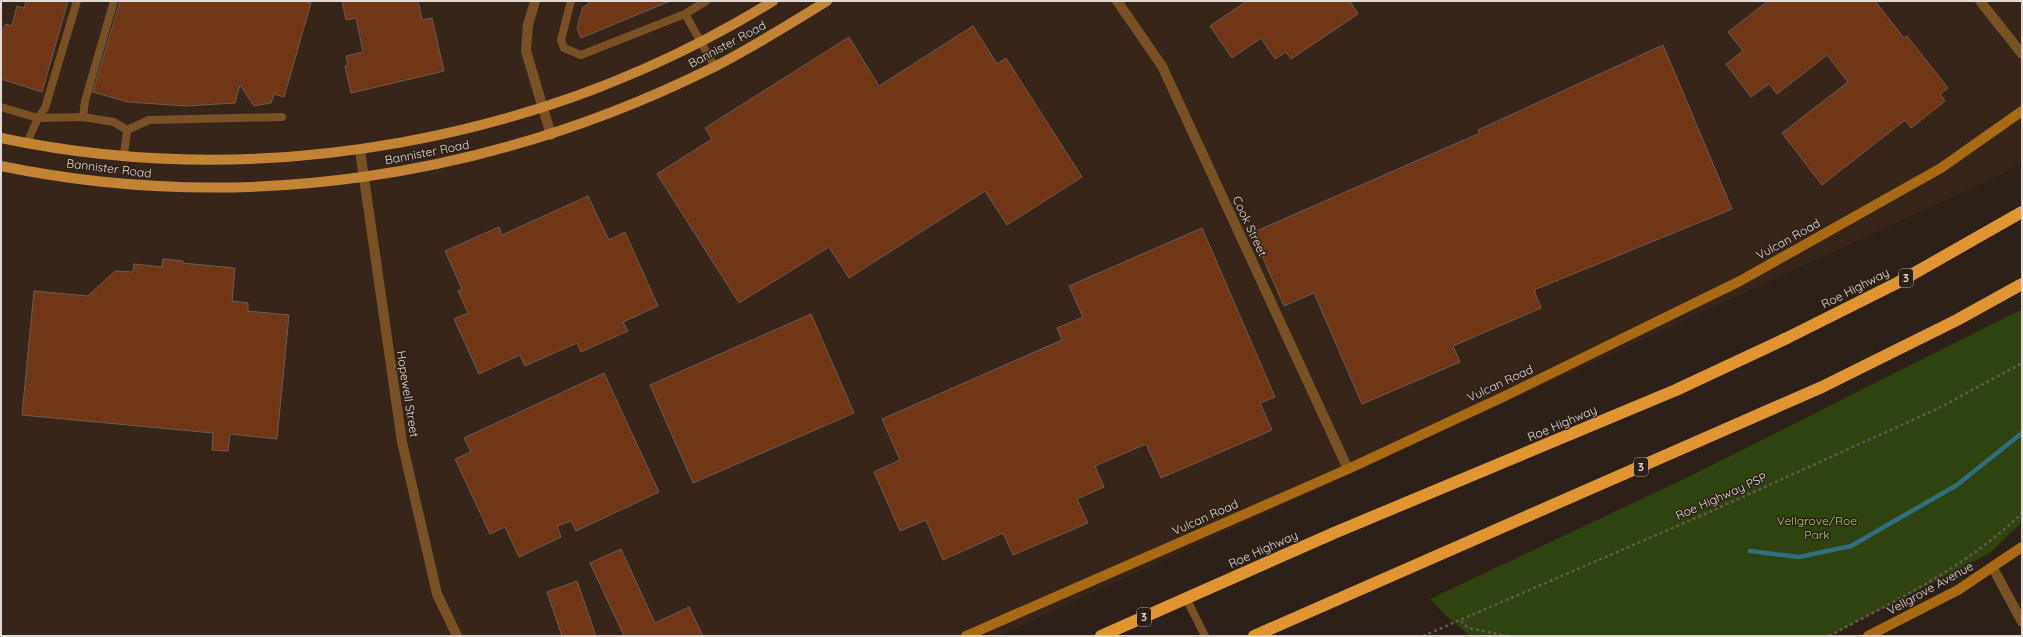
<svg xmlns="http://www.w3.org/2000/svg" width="2023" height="637" font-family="Quicksand,sans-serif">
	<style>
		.built { fill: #372519 }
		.green { fill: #2e430e }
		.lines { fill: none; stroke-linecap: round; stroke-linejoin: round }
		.stream { stroke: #2f6f80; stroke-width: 4.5 }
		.building { fill: #703615; stroke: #6c5c55 }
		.path { stroke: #635951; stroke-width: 2.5; stroke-dasharray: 3 3; stroke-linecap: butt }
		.lane { stroke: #785224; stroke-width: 8 }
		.street { stroke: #785224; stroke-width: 10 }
		.secondary { stroke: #a86a13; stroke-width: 10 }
		.primary { stroke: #c28335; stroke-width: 10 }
		.highway { stroke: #e19532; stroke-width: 12 }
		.labels { text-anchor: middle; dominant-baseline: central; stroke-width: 3; stroke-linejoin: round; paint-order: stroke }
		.shield { fill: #2c2018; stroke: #aba29c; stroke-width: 1 }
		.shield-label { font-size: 11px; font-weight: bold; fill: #e2dad4 }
		.street-label { font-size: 12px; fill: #e2dad4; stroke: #2c2018 }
		.park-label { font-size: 12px; fill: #a1d064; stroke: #2c2018 }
	</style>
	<rect width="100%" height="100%" fill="#2c2018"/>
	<path class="built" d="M1,1H2022V161L2009,171L999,636H1Z"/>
	<path class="green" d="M2022,309V522L1990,553L1829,636H1470L1444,614L1430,599L1688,477Z"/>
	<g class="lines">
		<path class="stream" d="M1750,551L1799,557L1851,546L1957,485L2022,433"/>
	</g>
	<path class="building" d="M26,1H68L42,92L1,79V33L6,24L12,26L17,6L24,8Z
		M120,1H303L311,3L284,97L274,94L271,103L254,106L240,85L235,103L186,106L128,102L93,92Z
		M342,1H418L422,20L432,18L444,71L351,93L345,66L348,65L346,56L363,52L356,18L346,20Z
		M588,1H670L581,38L577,28L583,7L589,4Z
		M1247,1H1350L1358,14L1291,59L1286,52L1275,59L1261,38L1232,58L1210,26Z
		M1768,1H1875L1904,38L1907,36L1948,88L1940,94L1945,101L1911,128L1905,120L1822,185L1782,133L1848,82L1827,55L1777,94L1769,84L1751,97L1726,64L1743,51L1728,32Z
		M973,26L997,64L1006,58L1082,177L1007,225L985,191L849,278L829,247L739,303L657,174L712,139L705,128L849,37L879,86Z
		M1663,45L1732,209L1534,290L1541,308L1453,346L1460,362L1362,404L1314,293L1284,306L1252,233L1480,133L1478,130Z
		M588,196L609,240L625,232L658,306L623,322L628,331L581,352L577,343L525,366L520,355L479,374L454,319L468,313L458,291L462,289L445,251L499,227L502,235Z
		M1202,228L1275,397L1260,403L1272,430L1161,478L1146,444L1095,466L1104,487L1077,499L1088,523L1013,555L1003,533L943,560L926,520L900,531L874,472L900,460L882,419L1062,340L1057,328L1083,317L1069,286Z
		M163,259L183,261L182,263L235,268L232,301L248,303V311L289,315L277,439L230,434L228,451L212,450L213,433L22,415L34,291L88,296L115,271L133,272L134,264L162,267Z
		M811,314L854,413L693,483L650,385Z
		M604,373L659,492L576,531L571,521L557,526L561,537L519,557L505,527L490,534L455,459L471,452L464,438Z
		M621,549L655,623L689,607L703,636H624L590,563Z
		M577,581L596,636H562L547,592Z"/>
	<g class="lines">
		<path class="path" d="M1461,621L1468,628L1508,636
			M1423,636L1705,514L1939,408L2022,363
			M1829,636C1896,600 1967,567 2022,513"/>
		<path class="lane" d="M114,1L85,101L83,117L114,122L127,130L124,155
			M571,1L561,40L564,48L581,55L685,14L715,67
			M685,14L706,1
			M1,107L38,118L45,108L77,1
			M127,130L149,120L282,117
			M27,143L38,118L83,117
			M1186,598L1205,636"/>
		<path class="street" d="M535,1L528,25L526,51L551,135
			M1117,1L1162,66L1348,469
			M1980,1L2022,54
			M360,150L402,442L437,594L457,636
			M1993,568L2022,622"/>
		<path class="secondary" d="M966,636L1348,469L1505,396L1740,281L1941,168L2022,111
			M1868,636L1958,590L2022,547"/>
		<path class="primary" d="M1,138C262,193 547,141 773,1
			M1,166C244,216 493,177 714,67C753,47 790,24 827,1"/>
		<path class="highway" d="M1101,636L1334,533L1676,390L1787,338L1897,283L2022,212
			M1254,636L1822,387L1957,320L2022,284"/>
	</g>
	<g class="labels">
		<g class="shield">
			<rect x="1899" y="269" width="14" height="18" rx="3"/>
			<rect x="1634" y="458" width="14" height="18" rx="3"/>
			<rect x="1137" y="608" width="14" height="18" rx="3"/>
		</g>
		<g class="shield-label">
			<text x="1906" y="278">3</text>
			<text x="1641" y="467">3</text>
			<text x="1144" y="617">3</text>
		</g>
		<g class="street-label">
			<text transform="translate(727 44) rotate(-28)">Bannister Road</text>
			<text transform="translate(427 152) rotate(-11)">Bannister Road</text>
			<text transform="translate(109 168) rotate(7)">Bannister Road</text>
			<text transform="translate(1250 226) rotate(65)">Cook Street</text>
			<text transform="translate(1788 239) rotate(-29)">Vulcan Road</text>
			<text transform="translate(1855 288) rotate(-27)">Roe Highway</text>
			<text transform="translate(1500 383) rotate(-25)">Vulcan Road</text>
			<text transform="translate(408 394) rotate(81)">Hopewell Street</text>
			<text transform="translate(1562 423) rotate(-23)">Roe Highway</text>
			<text transform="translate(1721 496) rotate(-24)">Roe Highway PSP</text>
			<text transform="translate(1205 517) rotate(-24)">Vulcan Road</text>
			<text transform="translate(1263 549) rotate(-24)">Roe Highway</text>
			<text transform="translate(1930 588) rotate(-29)">Vellgrove Avenue</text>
		</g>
		<g class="park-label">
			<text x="1817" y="520">Vellgrove/Roe<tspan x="1817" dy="14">Park</tspan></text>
		</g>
	</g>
	<rect width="2023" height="637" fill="none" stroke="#e2dad4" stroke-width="4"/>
</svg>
